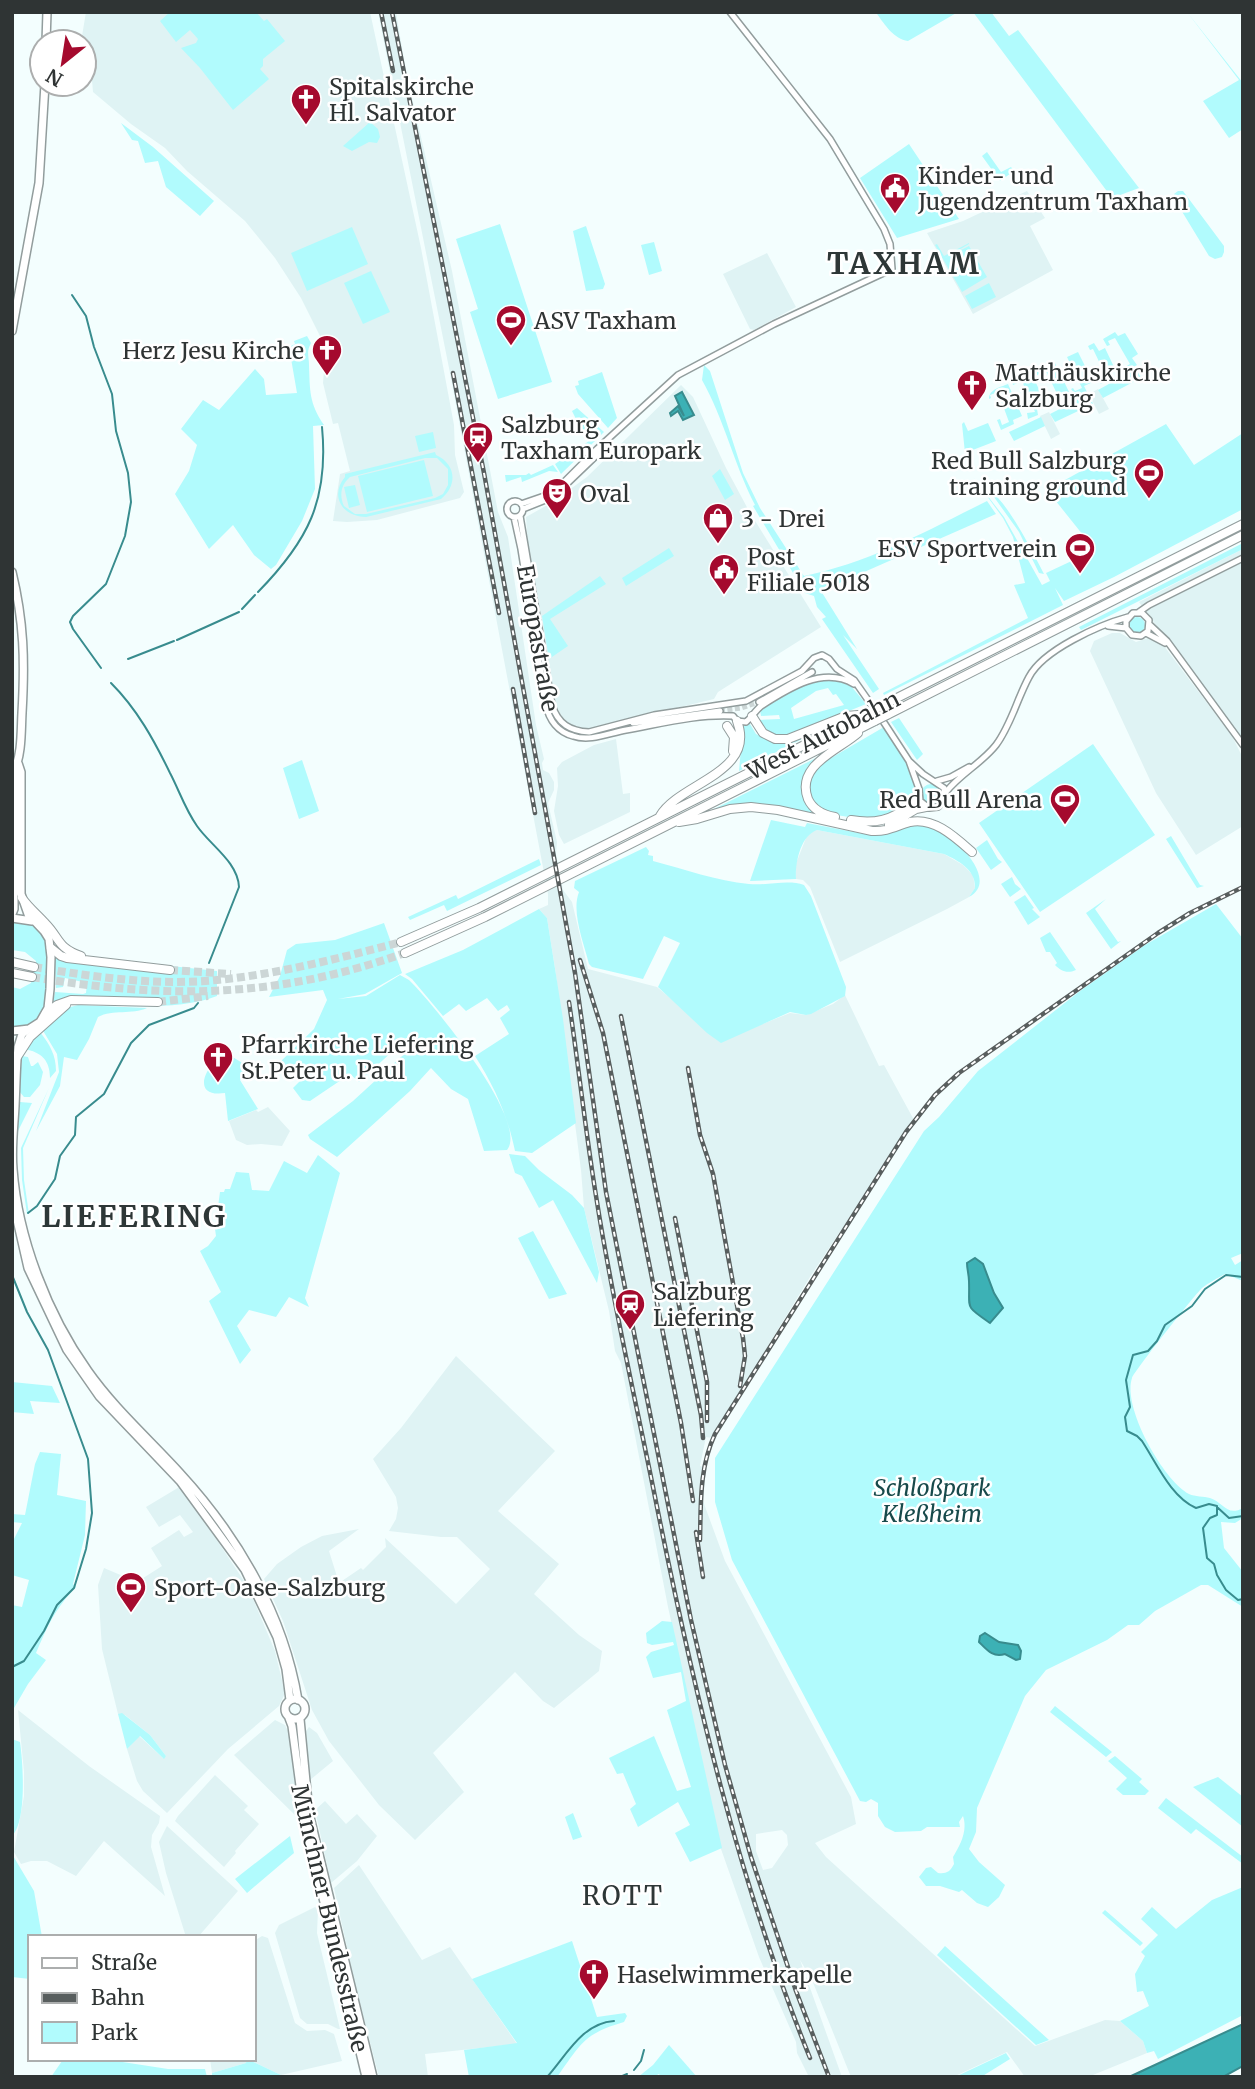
<svg xmlns="http://www.w3.org/2000/svg" width="1255" height="2089" font-family="Merriweather,serif">
	<style>
		.built { fill: #dff3f4; fill-rule: evenodd }
		.green { fill: #b1fbfd; fill-rule: evenodd }
		.water { fill: #3cb1b5; stroke: #388c8e; stroke-width: 2 }
		.lines { fill: none; stroke-linecap: round; stroke-linejoin: round }
		.stream { stroke: #388c8e; stroke-width: 2 }
		.tertiary-tunnel { stroke: #ccd6d6; stroke-width: 5; stroke-dasharray: 5 2.5; stroke-linecap: butt }
		.motorway-tunnel { stroke: #ccd6d6; stroke-width: 8; stroke-dasharray: 8 4; stroke-linecap: butt }
		.tertiary-casing { stroke: #929d9d; stroke-width: 8 }
		.primary-casing { stroke: #929d9d; stroke-width: 10 }
		.motorway-casing { stroke: #929d9d; stroke-width: 10 }
		.tertiary { stroke: #fff; stroke-width: 5 }
		.primary { stroke: #fff; stroke-width: 7 }
		.motorway { stroke: #fff; stroke-width: 8 }
		.rail-casing { stroke: #585e5e; stroke-width: 4.5 }
		.rail { stroke: #fff; stroke-width: 2; stroke-dasharray: 5; stroke-linecap: butt }
		.motorway-bridge-casing { stroke: #929d9d; stroke-width: 10; stroke-linecap: butt }
		.motorway-bridge { stroke: #fff; stroke-width: 8 }
		.labels { text-anchor: middle; dominant-baseline: central; stroke-width: 5; stroke-linejoin: round; paint-order: stroke }
		.poi-label { font-size: 23px; fill: #2f3434; stroke: #fff; text-anchor: start }
		.street-label { font-size: 23px; fill: #2f3434; stroke: #fff }
		.park-label { font-size: 23px; font-style: italic; fill: #174a4b; stroke: #fff }
		.quarter-label { font-size: 26px; letter-spacing: 2px; fill: #2e3737; stroke: #fff }
		.district-label { font-size: 30px; font-weight: bold; letter-spacing: 2px; fill: #2e3737; stroke: #fff }
	</style>
	<rect width="100%" height="100%" fill="#f3fefe"/>
	<path class="built" d="M86,12H370L421,248L454,425L455,455L464,492L460,498L377,520L347,522L333,521L340,474L350,471L338,423L333,424L323,383L324,371L333,370L328,347L320,336L301,298L275,258L245,221L187,171L165,148L131,124L93,92L91,68L86,67L84,63V42H81Z
		M378,12H396L406,72L452,271L498,512L508,537L536,725L544,759L542,763L543,770L549,773L554,782V790L548,803L557,842L556,854L563,890L572,902L588,969L657,987L721,1041L790,1013L806,1015L833,1004L845,995L879,1066L884,1065L914,1120L810,1277L712,1438L706,1437L700,1466L706,1468L703,1501L725,1561L851,1797L856,1824L815,1843L826,1857L1035,2046L1105,2020L1120,2021L1143,2041L1147,2053L1088,2077H1025L1007,2052L953,2077H851L812,1980L800,1960L842,2077H809L797,2053L796,2042L759,1957L721,1849L668,1607L621,1363L615,1351L609,1311L584,1208L581,1170L555,968L547,918L539,909L548,905V894L450,373ZM782,1830L787,1835L788,1845L772,1868L763,1870L756,1851V1834Z
		M1027,191L1045,218L1030,226L1053,270L973,314L927,233L963,221Z
		M767,253L796,307L754,330L750,329L723,274Z
		M681,385L693,397L726,468L749,511L821,627L718,692L714,699L588,729H581L564,721L555,703L542,622L529,561L526,517L551,503L587,477Z
		M1098,389L1109,409L1099,414L1089,394Z
		M1049,412L1060,434L1051,439L1040,416Z
		M1243,549V743L1139,602Z
		M1112,633H1120L1136,642L1151,637L1161,642L1232,736L1243,758V826L1196,855L1156,793L1090,651L1094,641Z
		M616,739L623,794L630,793V812L564,844L559,835L554,811L558,786L557,768L562,762L594,745Z
		M817,830L944,854L963,865L973,875L975,888L969,897L947,909L840,962L810,887L803,880L796,879L795,866L806,838L812,831Z
		M268,1107L290,1131L282,1146L261,1144L247,1145L236,1140L229,1121L256,1110L258,1112Z
		M456,1356L555,1451L498,1511L559,1564L534,1594L579,1635L602,1651L599,1671L554,1708L543,1701L515,1672L433,1753L464,1792L415,1840L379,1805L329,1741L312,1710L283,1621L264,1579L277,1564L301,1547L322,1536L359,1529L329,1551L339,1583L361,1568L363,1570L386,1547L385,1538L456,1604L490,1569L457,1537H441L389,1531L396,1519L398,1508L396,1497L373,1459L401,1428Z
		M181,1486L248,1587L275,1651L285,1693L279,1706L228,1749L167,1813L143,1791L137,1781L127,1749L139,1736L163,1758L166,1756L150,1735L125,1715L118,1714L102,1649L98,1585L104,1568L137,1582L162,1566L151,1548L179,1530L184,1537L193,1532L180,1515L159,1527L146,1507Z
		M18,1710L89,1766L160,1816L159,1823L152,1835L151,1847L165,1896L104,1841L76,1876L47,1861H31L21,1864L14,1852L24,1796V1772Z
		M275,1720L285,1725L289,1733L300,1820L234,1755Z
		M309,1727L317,1733L333,1761L310,1780L306,1731Z
		M215,1775L248,1806L244,1810L259,1824L235,1851L236,1853L224,1867L175,1821L178,1816Z
		M325,1801L346,1824L357,1814L377,1836L357,1861L331,1883L315,1810Z
		M167,1826L238,1891L198,1937H186L166,1873L159,1842Z
		M359,1865L422,1960L450,1947L517,2044L425,2054L428,2077H379L355,1984L334,1888Z
		M315,1907L318,1910L317,1933L340,2029H338L328,2024H307L300,2018L275,1933L279,1925Z
		M262,1936L268,1938L295,2023L307,2031L325,2030L334,2034L342,2061L281,2075L247,2059L246,2063L212,2073L210,2059H254V1941Z"/>
	<path class="green" d="M170,12H256L264,21L267,19L285,41L263,59V66L260,69L269,79L233,110L200,68L181,48L196,43L198,39L190,30L176,42L160,21Z
		M880,12H958L908,41C894,39 885,25 877,14Z
		M973,12H991L1009,36L1018,30L1139,188L1112,198Z
		M1187,12L1243,83V129L1229,138L1203,101L1239,80Z
		M370,122L378,129L380,137L377,143L369,142L352,151L343,146Z
		M121,123L153,147L214,201L200,216L166,187L158,161L145,163L138,141L132,140Z
		M909,144L959,219L897,238L860,178Z
		M987,152L1001,172L1011,167L1014,171L1000,181L982,156Z
		M1178,191H1183L1224,246V252L1222,257L1215,259L1209,256L1175,200L1174,194Z
		M500,224L552,382L498,399L470,312L478,309L456,239Z
		M586,226L605,284L603,289L586,291L573,231Z
		M352,227L368,264L307,291L291,253Z
		M654,242L662,271L649,275L641,245Z
		M969,243V244L945,258L969,246L987,277L962,292L935,245L937,244L944,256Z
		M371,271L390,312L363,324L344,283Z
		M989,283L996,297L972,309L965,296Z
		M1115,332L1118,336L1125,333L1138,354L1132,358L1137,365L1124,372L1117,364L1119,363L1123,368L1130,364L1115,338L1108,341L1110,345L1107,346L1103,339Z
		M307,336L311,343C306,352 309,356 309,365C310,391 309,403 324,425L313,426L315,489L302,521L276,565L271,569L254,555L233,525L209,549L175,494L189,471L197,445L181,429L203,400L219,410L255,369L264,379L266,395L297,393L289,347L295,344L294,341Z
		M1094,343L1099,351L1105,348L1114,367L1109,370L1113,378L1101,384L1094,376L1096,375L1099,380L1106,376L1093,349L1090,350L1088,346Z
		M1078,352L1093,382L1084,386L1087,392L1077,397L1071,389L1073,388L1075,391L1082,388L1067,357Z
		M1055,363L1070,394L1059,398L1046,371L1037,375L1035,372Z
		M704,365L710,371L743,473L760,508L804,576C868,563 929,530 987,501L996,514L821,591L857,649L843,635L879,689L873,693L822,619L826,617L817,607L814,596L805,593L753,506L755,505C734,464 724,419 702,380Z
		M1136,369L1141,378L1103,398L1098,390Z
		M602,372L617,418L608,428L578,394L575,386L579,385L578,381Z
		M1032,374L1046,405L1037,409L1038,415L1028,419L1027,413L1035,412L1022,381L1013,385L1012,382Z
		M1008,384L1022,416L1013,420L1014,424L1001,430L997,420L1000,419L1002,425L1009,422L998,392L990,395L991,398L989,399C989,389 1001,387 1008,384Z
		M1089,394L1093,404L1055,422L1050,414Z
		M577,408L604,432L600,436L597,433L587,441L572,411Z
		M1041,417L1045,426L1014,441L1009,432Z
		M964,422L968,431L988,423L996,441L965,453L962,424Z
		M1166,424L1194,465L1243,433V509L1114,577L1064,601L1055,588L1063,605L884,695L883,693L1028,618L1014,585L1025,583L1013,537L1003,518L973,477L1004,517L1042,585L1050,581L1046,573L1095,550L1047,490Z
		M433,432L436,448L419,452L415,436Z
		M595,437L597,439L561,474L555,464Z
		M435,452L436,455C456,464 458,485 441,499L366,517C343,517 329,496 345,477V474ZM425,458H437L448,469V485L443,494L435,498L366,514H355L344,506C339,495 341,485 350,477Z
		M424,460L433,496L367,512L358,476Z
		M553,465L558,472L549,471L522,482L521,477L506,482L505,475H526L529,473L531,475Z
		M720,469L734,494L725,500L712,476Z
		M355,485L360,505L349,508L344,487Z
		M989,490C1008,502 1033,553 1044,574L1039,573L1019,532Z
		M1243,543V549L1081,630L1079,627Z
		M669,548L674,556L626,586L622,578Z
		M600,576L606,584L550,619L568,646L549,659L542,616Z
		M1129 625a8 8 0 1 1 16 0a8 8 0 1 1-16 0Z
		M832,679L851,686L866,704L788,736C773,736 765,734 758,720L780,719L779,715L761,716L760,710L764,707L805,684ZM828,688L833,695L836,694L844,705L794,719L791,708L816,691Z
		M899,718L923,754L917,760L891,722Z
		M750,724L756,734L774,743L816,732L739,771L743,726Z
		M884,727C898,747 919,771 914,797L905,806L876,821L829,814L813,802L809,785L811,776L819,765Z
		M1093,744L1155,835L1040,912L979,823Z
		M828,752L804,783L818,814L751,803L710,811Z
		M302,760L319,811L299,819L283,768Z
		M921 794a10 10 0 1 1 20 0a10 10 0 1 1-20 0Z
		M771,820L805,827L807,823L864,834V832C883,828 911,818 929,825C950,831 1002,879 969,897L975,888C976,870 959,861 944,854L817,830C800,836 795,864 796,879L750,881Z
		M1171,836L1200,885L1204,886L1197,888L1166,839Z
		M987,840L998,859L1002,862L991,870L976,848Z
		M646,847L649,851L648,855L653,856V861C684,869 717,881 749,884C766,886 788,879 804,885L811,896L846,987L845,996L811,1014L806,1015L790,1012L721,1043L707,1033L658,987L680,943L664,936L643,979L592,967L589,964C584,944 571,912 579,892L574,888L575,881Z
		M539,859L541,865L447,911L444,905L410,920L408,917L456,895L458,899Z
		M1012,877L1015,884L1021,889L1010,897L1001,884Z
		M1025,895L1034,908L1032,909L1040,917L1028,925L1014,902Z
		M1106,899L1095,909L1118,942L1121,941L1111,949L1086,913Z
		M1216,904L1243,939V1253L1231,1258L1235,1265L1243,1260V1281L1225,1274C1218,1278 1208,1283 1202,1288C1194,1296 1135,1370 1132,1378C1122,1407 1163,1480 1189,1494C1195,1497 1204,1496 1210,1498C1223,1502 1227,1517 1243,1508V1518L1235,1523L1221,1522L1224,1548L1243,1572V1607L1208,1585H1201L1155,1611L1139,1625H1128L1107,1640L1046,1670L1025,1696L977,1808L976,1832L969,1849L979,1862L1005,1885L999,1897L988,1907L977,1903L962,1890L959,1892L940,1886H926L919,1877L926,1868L931,1867L938,1873C946,1874 950,1872 954,1864L953,1857C960,1845 968,1831 963,1816L959,1822L960,1827H927L921,1831L895,1832L885,1827L878,1816V1803L871,1799L866,1802L860,1801L732,1560L715,1502V1458L924,1131L939,1117L978,1071L1080,991L1145,945Z
		M539,909L547,918L563,1019L576,1123L532,1153L515,1151C508,1116 494,1086 475,1056L509,1034L500,1018L510,1010L507,1005L498,1011L487,998L466,1011L459,1004L443,1016L412,979L405,974L463,950Z
		M12,921C22,923 31,922 38,929C53,943 52,1005 38,1019C31,1026 21,1028 12,1027V987L20,989L31,983L36,961L25,952L12,950Z
		M384,923L402,973L365,994L338,999L366,996L400,975L409,980C432,1002 530,1122 507,1150L484,1151L468,1099L451,1089L431,1068L410,1091L337,1157L310,1139L308,1135L353,1101L413,1046L407,1038L359,1082L350,1074L310,1101L302,1100L293,1088L301,1080L293,1072L289,1075L278,1064L314,1029L327,1000L323,990L269,997L280,976L287,950L296,944L335,940Z
		M1050,932L1076,970C1067,974 1061,971 1055,965L1057,963L1050,952H1046L1040,938Z
		M55,957L63,960L170,972L171,966L217,971V996C174,1013 100,1004 53,1003L55,992L83,994L86,993L87,983L65,978L63,987L56,988Z
		M78,1005L147,1008C132,1015 113,1009 98,1017L89,1039L77,1060L64,1057L60,1086L36,1131L59,1072L57,1054L42,1029L63,1009Z
		M40,1032C50,1045 56,1055 56,1071L50,1078C50,1061 42,1052 24,1049Z
		M225,1055L231,1056L244,1064L246,1074L240,1080L258,1109L228,1121L225,1093C190,1098 205,1064 225,1055Z
		M22,1056L28,1057L31,1066H33L38,1062L43,1072L40,1085L30,1097H24L19,1091Z
		M49,1088L23,1148L24,1180L29,1214H27L22,1180L21,1148Z
		M20,1102L32,1103L18,1131V1103Z
		M509,1154L525,1156L539,1170L572,1195L584,1208L599,1272L597,1283L553,1200L539,1208L522,1176L515,1173Z
		M318,1155L340,1173L305,1298L309,1307L289,1297L276,1317L249,1310L237,1326L251,1350L240,1364L209,1301L221,1292L200,1251L208,1246L216,1236L215,1229L220,1192H224L225,1189H230L236,1172L249,1173L252,1190L269,1191L284,1161L307,1173Z
		M533,1231L567,1294L549,1299L518,1238Z
		M12,1382L52,1386L60,1403L30,1401L34,1414L12,1412Z
		M40,1452L61,1454L57,1495L86,1501L85,1535L73,1584L76,1587C55,1609 48,1625 36,1653L46,1660L28,1684L14,1708L12,1707V1605L22,1607L29,1580L12,1575V1543L22,1523L12,1522V1514L25,1515L35,1464Z
		M662,1621L672,1622L722,1848L690,1862L675,1833L690,1825L678,1802L638,1827L630,1809L636,1804L623,1773L617,1774L609,1758L654,1736L677,1791L691,1787L667,1710L686,1701L681,1672L653,1678L646,1657L651,1652L674,1645L673,1642L652,1645L647,1643L646,1633Z
		M1055,1706L1112,1752L1106,1757L1050,1712Z
		M122,1713L150,1735L166,1756L164,1759L140,1736L127,1749L118,1714Z
		M12,1739L20,1742C23,1763 27,1821 12,1836Z
		M1115,1756L1142,1779L1139,1782L1149,1791L1145,1795H1123L1116,1789L1127,1778L1108,1761Z
		M1218,1777L1243,1797V1827L1193,1787Z
		M1166,1798L1243,1857V1864L1196,1829L1191,1834L1158,1808Z
		M573,1813L582,1837L573,1840L565,1817Z
		M290,1836L294,1853L247,1893L235,1879Z
		M12,1854L34,1891L42,1937H30V1979L12,1977Z
		M1243,1887V2015L1158,2059L1154,2051L1147,2053L1143,2041L1120,2021L1149,2006L1143,1991L1137,1992L1135,1974L1145,1956L1141,1952L1158,1935L1141,1919L1152,1907L1176,1929L1212,1900Z
		M1105,1910L1143,1943L1140,1946L1102,1913Z
		M572,1941L597,2017L625,2013L627,2016L624,2022C583,2034 581,2044 557,2077H469L464,2050L517,2043L472,1979Z
		M945,1946L1049,2040L1036,2045L937,1955Z
		M669,2045L697,2077H661L659,2074L653,2077H638L653,2065Z
		M1006,2053L1010,2059L981,2077H955Z
		M247,2059L281,2075L212,2077V2073L246,2063Z
		M62,2061H116L168,2069H205L207,2077H51Z"/>
	<path class="water" d="M682,392L694,415L683,420L678,411L671,416L670,413L678,406L684,416L675,396Z
		M975,1258L983,1264L994,1293L1003,1308L990,1323C964,1305 970,1310 969,1281C969,1275 967,1269 967,1263Z
		M985,1633L999,1642L1018,1645L1021,1651L1020,1659L1016,1660L1005,1654C993,1658 987,1650 979,1642L980,1636Z
		M1243,2024V2066L1223,2077H1129Z"/>
	<g class="lines">
		<path class="stream" d="M72,295L86,316L94,347L112,394L116,431L128,473L131,502L125,536L106,584L73,616L70,622L73,629L101,668
			M258,592C308,541 329,500 322,427
			M242,609L255,595
			M177,640L239,612
			M128,659L174,641
			M111,683C137,709 154,740 170,773C179,790 185,809 197,826C210,845 238,862 239,887L209,963
			M28,1213L37,1206L55,1179L60,1156L75,1135L76,1117L104,1094L131,1043L149,1025L194,1008L198,1003
			M12,1220L13,1219
			M12,1275L27,1312L48,1350L88,1459L92,1513L86,1549L74,1588L57,1605L44,1631L24,1661L12,1667
			M1243,1277L1226,1275L1205,1289L1192,1306L1165,1325L1157,1341L1148,1351L1133,1355L1126,1380L1130,1407L1125,1417L1127,1431L1137,1436L1142,1441C1157,1464 1171,1497 1196,1508L1209,1504L1217,1506V1515L1210,1518L1203,1528L1207,1558L1214,1564L1217,1575L1226,1590L1238,1600L1243,1599
			M1217,1507L1229,1518L1243,1516
			M634,2070L641,2061L644,2050
			M547,2077C566,2056 582,2023 614,2021
			M620,2077L627,2074"/>
		<path class="tertiary-tunnel" d="M720,711L741,708L759,702"/>
		<path class="motorway-tunnel" d="M34,967C94,977 156,986 217,980C279,974 340,958 401,942
			M170,970L231,974
			M32,977C167,999 275,999 405,953
			M158,1002L208,996"/>
		<g class="tertiary-casing">
			<path id="tertiary" d="M507 509a8 8 0 1 1 16 0a8 8 0 1 1-16 0Z
				M521,504L550,494L558,488L597,449L678,375L774,324L892,269L890,244L884,229L830,139L730,12
				M523,509L553,497L600,452L602,446
				M520,516L552,705C558,724 570,731 589,732L654,715L746,701L802,671L814,658L822,655L829,659L837,669L854,680L875,710
				M514,517L521,549L546,705C549,720 558,732 573,736C590,742 609,733 626,730C660,724 697,714 733,716L737,721L746,722C752,717 755,711 761,706C789,688 823,666 854,684
				M1139,612L1149,605L1243,558
				M1150,625L1167,641L1243,745
				M1108,626L1126,628L1132,635L1141,636L1148,631L1149,620L1142,613H1133L1126,621V628
				M1146,633L1165,643
				M759,702L812,672
				M881,718L909,761L923,774L944,788L945,798L938,807L929,808L920,801L919,789L909,761
				M633,723L720,711
				M937,781L951,777L969,767
				M946,792C960,774 982,763 996,745C1011,725 1017,699 1029,677C1043,650 1099,625 1128,617"/>
		</g>
		<g class="primary-casing">
			<path id="primary" d="M46,42L47,12
				M12,331L39,183L45,84
				M12,572C24,622 25,661 22,713C21,732 22,754 14,771V909L12,914
				M12,918L32,921
				M29,1029L22,1034L18,1047C16,1067 16,1086 15,1106C14,1126 11,1148 13,1169C18,1238 48,1315 88,1371C114,1408 149,1439 180,1473C238,1536 284,1615 298,1700
				M12,1031L29,1029L40,1022L48,1008L50,989L51,957L49,939L44,931L28,914L21,894V772L18,763
				M12,1198L28,1268L67,1350L99,1396L180,1481L245,1570L277,1637L286,1669L290,1700
				M285 1709a10 10 0 1 1 20 0a10 10 0 1 1-20 0Z
				M289,1718L292,1726L305,1823L366,2077
				M300,1719L309,1813L373,2077"/>
		</g>
		<g class="motorway-casing">
			<path id="motorway" d="M881,706L1243,524
				M887,715L1243,535
				M752,716L763,733L775,739H788L846,716L858,715
				M727,726L734,737L733,751
				M660,816C679,783 757,773 737,721
				M835,817C824,815 813,810 808,799C795,765 839,750 858,733
				M851,820C878,825 902,818 918,794
				M679,822L697,819L730,809L751,807L778,810L872,831C887,832 896,826 910,822C934,817 955,837 972,852
				M889,825L916,809L926,807
				M12,890L13,888
				M22,898C29,908 37,914 45,923C60,938 57,948 81,956
				M401,942L479,908L870,712
				M51,948L61,956L67,958L170,970
				M405,953L485,917L875,721
				M12,962L34,967
				M12,973L32,977
				M46,1013L57,1005L71,1000L158,1002
				M17,1057L30,1037L66,1005"/>
		</g>
		<use href="#tertiary" class="tertiary"/>
		<use href="#primary" class="primary"/>
		<use href="#motorway" class="motorway"/>
		<g class="rail-casing">
			<path id="rail" d="M381,12L393,71
				M392,12L484,473L575,973L606,1192L691,1620L725,1765L751,1857L796,1991L829,2077
				M453,373L499,613
				M513,689L535,813
				M580,960L603,1033L681,1423L693,1501
				M569,1002C579,1069 586,1136 597,1202C613,1304 637,1406 657,1507C695,1695 738,1880 810,2058
				M621,1016L701,1415L703,1438
				M688,1068L700,1135L713,1174L743,1338L745,1356L740,1386
				M675,1218L707,1382V1421
				M696,1532L703,1577
				M700,1540C701,1504 699,1468 715,1434L906,1132L935,1095L959,1073L1158,933L1190,913L1243,887"/>
		</g>
		<use href="#rail" class="rail"/>
		<g class="motorway-bridge-casing">
			<path id="motorway-bridge" d="M870,712L881,706
				M875,721L887,715"/>
		</g>
		<use href="#motorway-bridge" class="motorway-bridge"/>
	</g>
	<defs>
		<g id="church-pin" transform="scale(1.575)"><path d="M0 17L-7.5 6A9.5 9.5 0 1 1 7.5 6Z" fill="#a50a2e" stroke="#fff"/><path d="M-1.2-6h2.4v3.5h3.3v2.4h-3.3V6h-2.4V-.1h-3.3v-2.4h3.3Z" fill="#fff"/></g>
		<g id="civic-pin" transform="scale(1.575)"><path d="M0 17L-7.5 6A9.5 9.5 0 1 1 7.5 6Z" fill="#a50a2e" stroke="#fff"/><path d="M-.6-6.5H3V-4.5H.6V-3L4-1V1h2V6H-6V1h2V-1L-.6-3ZM-1.2 2.5V6h2.4V2.5Z" fill="#fff"/></g>
		<g id="stadium-pin" transform="scale(1.575)"><path d="M0 17L-7.5 6A9.5 9.5 0 1 1 7.5 6Z" fill="#a50a2e" stroke="#fff"/><path d="M0-5a6.5 5 0 1 0 0 10a6.5 5 0 1 0 0-10ZM-3.5-1.8h7v3.6h-7Z" fill="#fff"/></g>
		<g id="station-pin" transform="scale(1.575)"><path d="M0 17L-7.5 6A9.5 9.5 0 1 1 7.5 6Z" fill="#a50a2e" stroke="#fff"/><path d="M-3-6H3Q5-6 5-4V2Q5 4 3 4L4.5 6H3L1.5 4h-3L-3 6H-4.5L-3 4Q-5 4-5 2V-4Q-5-6-3-6ZM-3.5-4v3h7v-3ZM-3.5 1v1.5H-2V1ZM2 1v1.5H3.5V1Z" fill="#fff"/></g>
		<g id="theatre-pin" transform="scale(1.575)"><path d="M0 17L-7.5 6A9.5 9.5 0 1 1 7.5 6Z" fill="#a50a2e" stroke="#fff"/><path d="M-5-5.5Q0-4 5-5.5V0Q5 5 0 6Q-5 5-5 0ZM-3.3-2.5H-1v1.5H-3.3ZM1-2.5H3.3v1.5H1ZM-2.8 1Q0 5.5 2.8 1Z" fill="#fff"/></g>
		<g id="shop-pin" transform="scale(1.575)"><path d="M0 17L-7.5 6A9.5 9.5 0 1 1 7.5 6Z" fill="#a50a2e" stroke="#fff"/><path d="M-5-2.5h2.3a2.7 3.5 0 0 1 5.4 0H5L5.5 6h-11ZM-1.5-2.5h3a1.5 2.3 0 0 0-3 0Z" fill="#fff"/></g>
	</defs>
	<g fill-rule="evenodd">
		<use href="#church-pin" x="306" y="99"/>
		<use href="#civic-pin" x="895" y="188"/>
		<use href="#stadium-pin" x="511" y="320"/>
		<use href="#church-pin" x="327" y="350"/>
		<use href="#church-pin" x="972" y="385"/>
		<use href="#station-pin" x="478" y="437"/>
		<use href="#stadium-pin" x="1149" y="473"/>
		<use href="#theatre-pin" x="557" y="493"/>
		<use href="#shop-pin" x="718" y="518"/>
		<use href="#stadium-pin" x="1080" y="548"/>
		<use href="#civic-pin" x="724" y="569"/>
		<use href="#stadium-pin" x="1065" y="799"/>
		<use href="#church-pin" x="218" y="1057"/>
		<use href="#station-pin" x="630" y="1304"/>
		<use href="#stadium-pin" x="131" y="1587"/>
		<use href="#church-pin" x="594" y="1974"/>
	</g>
	<g class="labels">
		<g class="poi-label">
			<text x="329" y="86">Spitalskirche<tspan x="329" dy="26">Hl. Salvator</tspan></text>
			<text x="918" y="175">Kinder- und<tspan x="918" dy="26">Jugendzentrum Taxham</tspan></text>
			<text x="534" y="320">ASV Taxham</text>
			<text x="304" y="350" text-anchor="end">Herz Jesu Kirche</text>
			<text x="995" y="372">Matthäuskirche<tspan x="995" dy="26">Salzburg</tspan></text>
			<text x="501" y="424">Salzburg<tspan x="501" dy="26">Taxham Europark</tspan></text>
			<text x="1126" y="460" text-anchor="end">Red Bull Salzburg<tspan x="1126" dy="26">training ground</tspan></text>
			<text x="580" y="493">Oval</text>
			<text x="741" y="518">3 - Drei</text>
			<text x="1057" y="548" text-anchor="end">ESV Sportverein</text>
			<text x="747" y="556">Post<tspan x="747" dy="26">Filiale 5018</tspan></text>
			<text x="1042" y="799" text-anchor="end">Red Bull Arena</text>
			<text x="241" y="1044">Pfarrkirche Liefering<tspan x="241" dy="26">St.Peter u. Paul</tspan></text>
			<text x="653" y="1291">Salzburg<tspan x="653" dy="26">Liefering</tspan></text>
			<text x="154" y="1587">Sport-Oase-Salzburg</text>
			<text x="617" y="1974">Haselwimmerkapelle</text>
		</g>
		<g class="street-label">
			<text transform="translate(538 638) rotate(80)">Europastraße</text>
			<text transform="translate(823 735) rotate(-27)">West Autobahn</text>
			<text transform="translate(330 1918) rotate(77)">Münchner Bundesstraße</text>
		</g>
		<g class="park-label">
			<text x="932" y="1487">Schloßpark<tspan x="932" dy="26">Kleßheim</tspan></text>
		</g>
		<g class="quarter-label">
			<text x="623" y="1895">ROTT</text>
		</g>
		<g class="district-label">
			<text x="904" y="263">TAXHAM</text>
			<text x="134" y="1216">LIEFERING</text>
		</g>
	</g>
	<rect width="1255" height="2089" fill="none" stroke="#2f3434" stroke-width="28"/>
	<rect x="28" y="1935" width="228" height="126" fill="#ffffff" stroke="#acaeae" stroke-width="2"/>
	<rect x="42" y="1958" width="35" height="10" fill="#ffffff" stroke="#acaeae" stroke-width="2"/>
	<text x="91" y="1970" font-size="21" fill="#2f3434">Straße</text>
	<rect x="42" y="1993" width="35" height="10" fill="#585e5e" stroke="#acaeae" stroke-width="2"/>
	<text x="91" y="2005" font-size="21" fill="#2f3434">Bahn</text>
	<rect x="42" y="2022" width="35" height="21" fill="#b1fbfd" stroke="#acaeae" stroke-width="2"/>
	<text x="91" y="2040" font-size="21" fill="#2f3434">Park</text>
	<g transform="translate(63 63) rotate(210)"><circle r="33" fill="#ffffff" stroke="#acaeae" stroke-width="2"/>
	<path d="M0-5L12 26L0 18L-12 26Z" fill="#a50a2e"/>
	<text y="-10" font-size="19" font-weight="bold" text-anchor="middle" fill="#2f3434">N</text>
	</g>
</svg>
